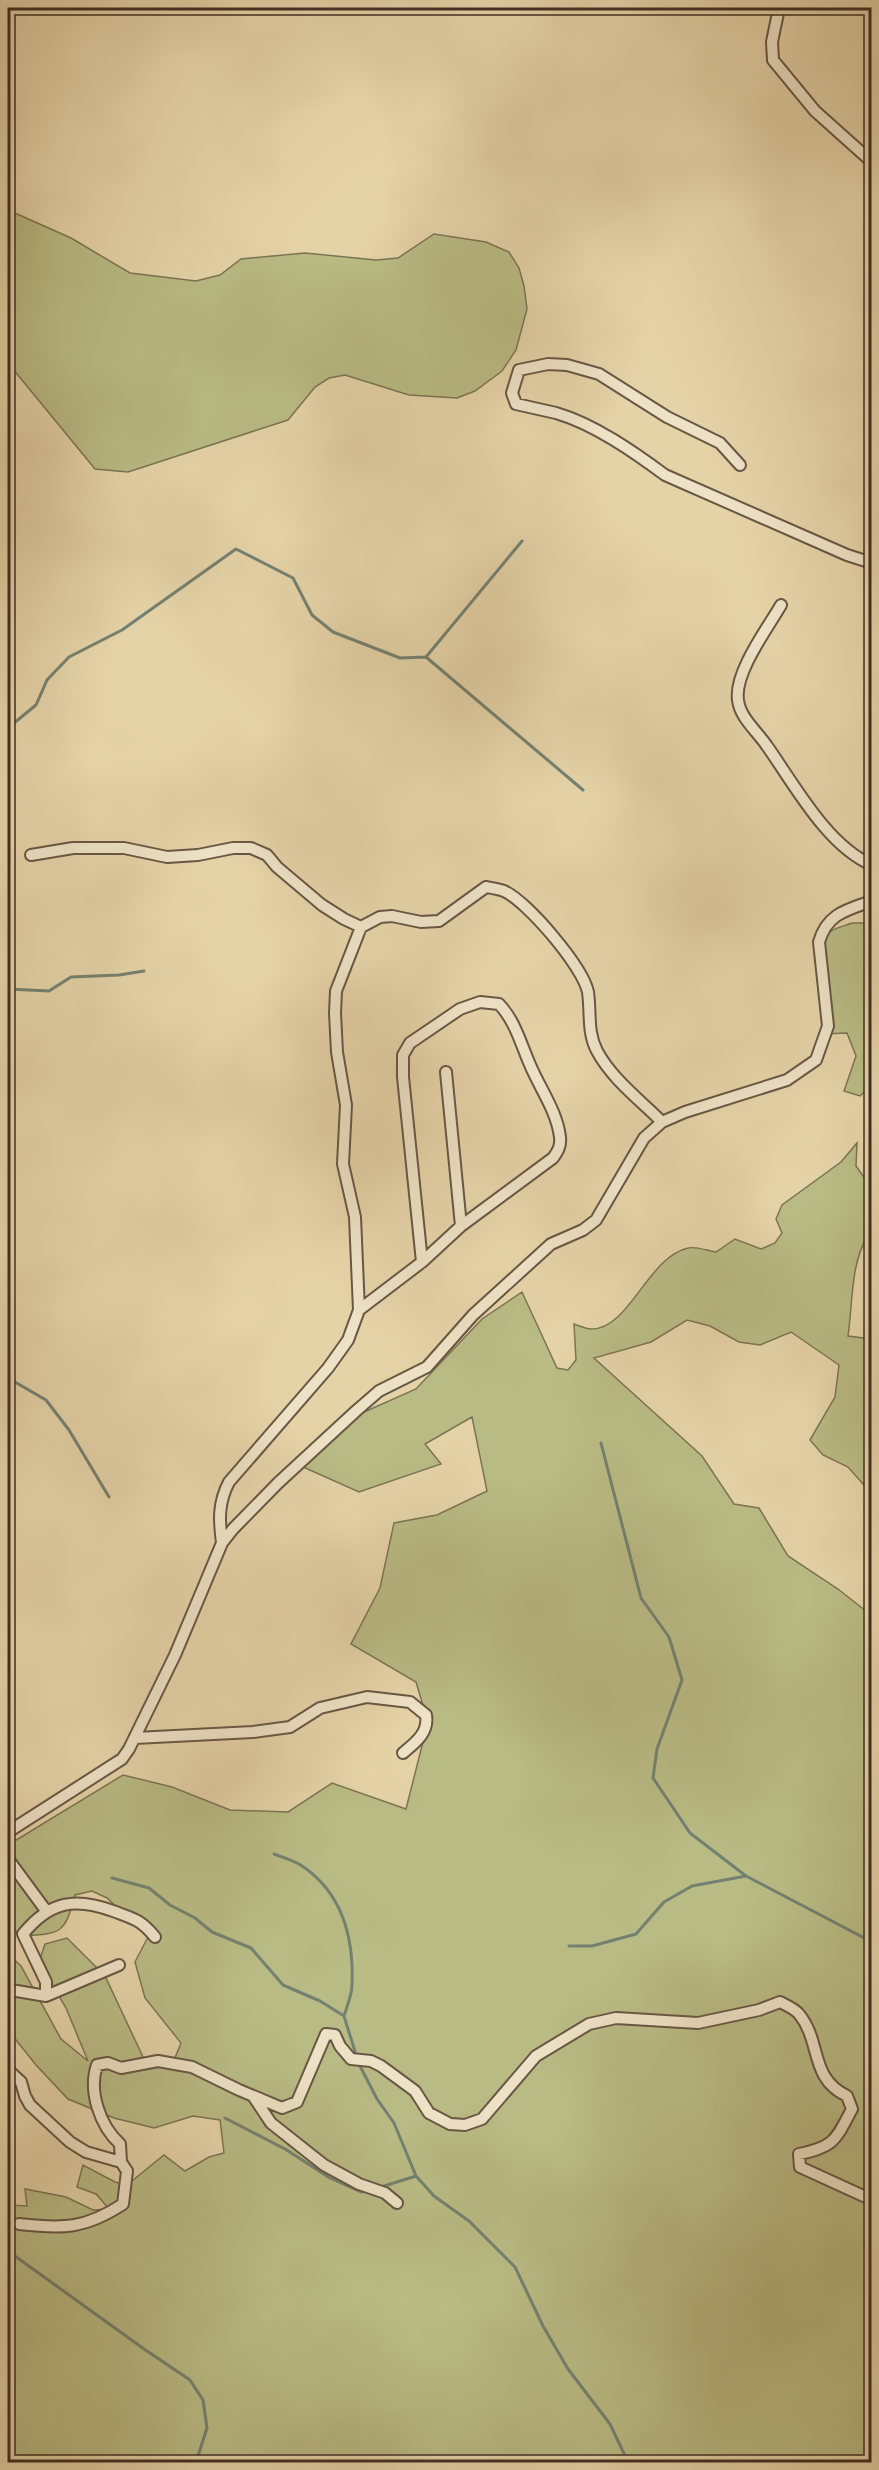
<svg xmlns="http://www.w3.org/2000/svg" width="879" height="2470" font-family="'EB Garamond',serif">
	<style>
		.green { fill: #b9bb84; stroke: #7c7454; stroke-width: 1.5 }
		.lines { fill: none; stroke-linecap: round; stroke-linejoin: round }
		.stream { stroke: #748170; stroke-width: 3 }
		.street-casing { stroke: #695744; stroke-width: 14 }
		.street { stroke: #eee2c6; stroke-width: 10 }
	</style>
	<rect width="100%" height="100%" fill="#e5d3a8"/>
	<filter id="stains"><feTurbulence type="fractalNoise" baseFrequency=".00333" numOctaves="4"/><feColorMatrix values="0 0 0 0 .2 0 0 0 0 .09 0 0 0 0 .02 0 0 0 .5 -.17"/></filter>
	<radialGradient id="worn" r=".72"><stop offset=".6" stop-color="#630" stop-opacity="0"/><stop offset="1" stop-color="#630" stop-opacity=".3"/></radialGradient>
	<path class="green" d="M8,210L71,238L130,273L196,281L220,275L241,259L305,253L376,260L398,258L434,234L486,242L509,252L519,268L524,286L527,309L516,350L502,371L475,391L457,398L409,395L345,375L329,378L315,387L288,420L128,472L95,469L8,363Z
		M852,923H871V1086L860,1096L844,1091L856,1056L847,1033L824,1034C822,1006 809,956 827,934C832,928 845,926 852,923Z
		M857,1143L856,1166L871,1187L872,1237L868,1235C850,1265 853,1302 848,1336L871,1339V1381L868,1384L872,1388L871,1493L848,1467L823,1455L810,1440L835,1397L839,1365L791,1332L760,1345L739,1342L710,1326L687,1320L651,1342L594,1358L702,1456L734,1504L759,1508L788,1556L838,1589L871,1615V2462H8V2205L27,2206L25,2189L66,2197L93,2210L109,2209L96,2194L77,2187L83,2165L115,2182L127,2185L164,2155L185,2171L209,2157L224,2153L220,2120L193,2116L154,2128L114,2118L68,2099L36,2065L8,2030V1954L21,1966L61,2039L88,2061L66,2008L39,1962L45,1944L67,1938L105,1976L143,2057L158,2064L174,2060L181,2043L145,1998L135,1962L148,1937L107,1898L92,1891L75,1895C65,1933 62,1934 22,1936L10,1926L8,1920V1845L123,1775L172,1787L230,1810L288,1812L332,1783L406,1809L428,1722L416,1682L351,1644L380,1588L394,1523L437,1515L487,1491L472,1417L425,1444L441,1464L359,1492L303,1467L353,1417L416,1389L482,1319L522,1292L557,1368L568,1370L576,1360L574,1324C579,1326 587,1329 592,1329C629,1329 648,1257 688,1248C696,1246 708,1251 716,1252L735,1239L761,1249L775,1243L782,1233L776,1219L782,1205L841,1162Z"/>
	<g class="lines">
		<path class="stream" d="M426,657L583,790
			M8,728L36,705L47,680L69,657L122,630L236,549L293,578L312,615L333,632L400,658L426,657L522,541
			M8,989L49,991L71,977L119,975L144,971
			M8,1378L46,1400L69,1430L109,1497
			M601,1443L641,1598L669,1637L682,1680L657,1749L653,1778L690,1833L746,1876L872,1942
			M274,1854C282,1857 292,1860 299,1864C342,1891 354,1937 352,1985C352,1995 347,2006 344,2016
			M112,1878L149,1888L170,1905L195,1918L212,1932L251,1948L283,1985L320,2001L344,2016L357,2058
			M569,1946H592L636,1934L664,1902L692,1886L746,1876
			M359,2064L377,2099L394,2123L416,2176L434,2196L469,2221L515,2267L543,2326L568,2369L610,2424L628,2462
			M225,2118L285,2149L330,2178L361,2192L366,2191
			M381,2187L416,2176
			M8,2251L144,2349L190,2380L203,2400L207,2428L196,2462"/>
		<g class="street-casing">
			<path id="street" d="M779,8L772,42L773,60L815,111L872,162
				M740,465L720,443L667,417L599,374L567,365L548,364L519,370L512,393L516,404C529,407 543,410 556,413C594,424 634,452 665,475L847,555L872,563
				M781,605C767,629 734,673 738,700C740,718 757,731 767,746C794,784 827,846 872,865
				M31,855L73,848H124L167,857L198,855L233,848H251L267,855L277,867L322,905L344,919L361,927L380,917L392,916L421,922L439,921L486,887C492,888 499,889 504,891C527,901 583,967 588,992C591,1013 587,1032 597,1051C612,1079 640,1100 662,1122
				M446,1072L461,1226
				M359,1310L422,1262L461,1226L553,1158C558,1151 561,1146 560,1137C557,1112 541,1090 531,1067C521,1045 516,1022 499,1004L480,1002L460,1009L410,1043L403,1055V1077L422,1262
				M222,1543C219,1520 218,1503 229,1482L328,1368L348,1340L359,1310L355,1217L343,1164L346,1105L337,1052L335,1013L336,991L361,927
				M135,1738L253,1732L290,1727L320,1708L367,1697L410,1702L426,1715C429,1733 415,1743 403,1753
				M8,1832L122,1759L129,1749L175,1655L222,1543L233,1529L278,1483L356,1411L379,1391L427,1367L473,1315L551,1244L583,1230L596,1220L644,1138L662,1122L685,1112L787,1080L816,1060L828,1026L819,942C827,914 846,910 872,901
				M8,1859L47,1912
				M8,1995L11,1990L46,1996L119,1965
				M46,1996V1982L23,1934C50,1901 75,1897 113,1911C134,1919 140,1919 155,1937
				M8,2070L21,2082L25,2096L30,2105L70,2142L86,2152L121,2162L127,2171L123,2204C85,2229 63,2229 19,2224
				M253,2096L271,2123L324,2165L359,2184L385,2193L397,2203
				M121,2162L120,2144C100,2126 88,2091 97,2065L108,2063L121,2068L158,2061L192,2067L239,2090L282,2108L297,2102L326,2034L335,2035L340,2046L351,2059L371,2061L381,2066L415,2091L429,2113L450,2124L465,2125L482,2119L536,2056L589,2024L616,2018L698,2023L759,2010L780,2002C786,2005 795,2009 799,2014C822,2042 809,2078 847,2096L852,2109C836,2139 835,2147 799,2154L800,2167L870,2199"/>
		</g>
		<use href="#street" class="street"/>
	</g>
	<rect width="879" height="2470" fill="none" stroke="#e5d3a8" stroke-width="30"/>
	<rect x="9" y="9" width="861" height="2452" fill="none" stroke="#402e23" stroke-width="3"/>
	<rect x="15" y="15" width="849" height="2440" fill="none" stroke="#402e23" stroke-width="1.5"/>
	<rect width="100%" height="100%" filter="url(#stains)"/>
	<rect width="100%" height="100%" fill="url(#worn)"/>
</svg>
